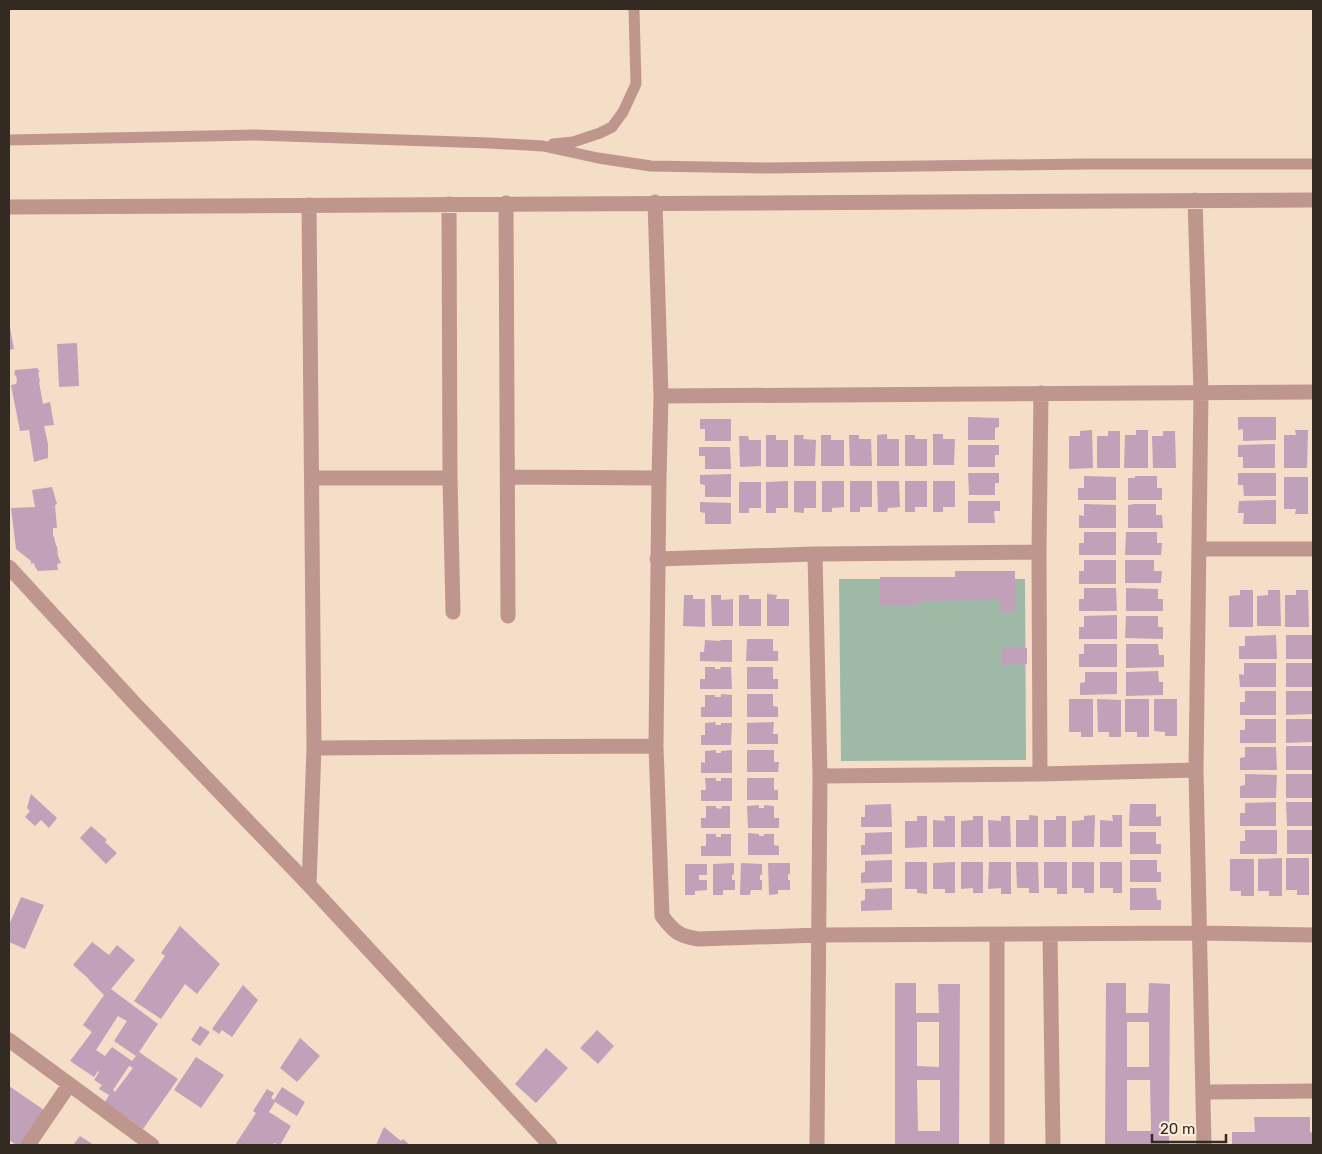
<svg xmlns="http://www.w3.org/2000/svg" width="1322" height="1154" font-family="Rubik,sans-serif">
	<style>
		.green { fill: #9ebaa7 }
		.building { fill: #c1a0b9; fill-rule: evenodd }
		.lines { fill: none; stroke-linecap: round; stroke-linejoin: round }
		.lane { stroke: #bf968e; stroke-width: 11 }
		.street { stroke: #bf968e; stroke-width: 15 }
	</style>
	<rect width="100%" height="100%" fill="#f4dec8"/>
	<path class="green" d="M839,579H1025L1026,760L841,761Z"/>
	<path class="building" d="M9,322L14,349L9,350Z
		M77,343L79,386L59,387L57,344Z
		M37,368L40,372H38L40,382H39L43,404L50,402L54,425L44,426L48,444V458L34,462L29,430L20,431L11,385L16,384L17,381L16,375L14,376L15,370Z
		M968,417L999,418V427L995,428V440H968Z
		M1238,417H1276V440L1243,441V429L1238,430Z
		M700,419H731V441H705V429H700Z
		M1092,430L1093,468L1069,469V436H1080V431Z
		M1136,430H1148V468H1124L1125,435H1136Z
		M1295,430H1308L1307,468H1284V435H1296Z
		M1108,431H1120V468H1097V436H1108Z
		M1163,431H1175L1176,468H1153L1152,436H1163Z
		M887,434V439H899V466H877V435Z
		M933,434H943V439H955L954,465H933Z
		M766,435H776V440H788V467H766Z
		M794,435H804L803,439L816,440L815,466H794Z
		M821,435H831V440H844V466H821Z
		M849,435H859V439H871L872,466H850Z
		M905,435H915V439H927V466H905Z
		M739,436H748L749,440H761V466L740,467Z
		M1275,444V468H1243V457H1238V445Z
		M968,445H999V455H995V467H968Z
		M699,447H730L731,469H705V456H699Z
		M968,473H999V483H995V495H969Z
		M1238,473H1276V496H1244L1243,485H1238Z
		M731,474V497H705V485L700,484V475Z
		M1084,476L1116,477V500H1078V488H1084Z
		M1135,476H1157V488H1162V500H1128V478H1135Z
		M1284,477H1308V514H1295L1296,509H1284Z
		M788,481V508H776V513H766V482Z
		M794,481H816V508H804V513L794,512Z
		M822,481H844V507L832,508V512H822Z
		M850,481H872V507H860V512H850Z
		M877,481H899L900,507L888,508L887,512H878Z
		M905,481H927V507H915V512H905Z
		M933,481H955V507H943V512H933Z
		M739,482H761V508H749V513H739Z
		M52,487L57,504L55,505L57,528H53V537L54,536L56,546H57L58,556L61,563L57,564L58,570L38,571L35,567L34,563L31,564V561L16,549L11,508L35,507L32,490Z
		M1276,500V524H1243L1244,513H1238L1239,501Z
		M968,501H1000V511H994L995,523H968Z
		M700,502L731,503V524H705V513L700,512Z
		M1084,504L1116,505V528H1079V515L1084,516Z
		M1134,504H1156V515H1162L1163,528H1128V505Z
		M1084,532H1116V555H1079V543H1084Z
		M1126,532H1157V543H1162L1161,555H1125Z
		M1084,560H1116V584H1079V571H1084Z
		M1125,560H1154V571H1162L1161,583H1125Z
		M955,571H1015V612L999,613V600L919,601V605H880V577H955Z
		M1084,588H1116L1117,611H1079V599H1084Z
		M1126,588L1158,589V599H1163V611H1126Z
		M1240,590H1253V627H1229V596L1240,595Z
		M1268,590H1280L1281,626H1257V596L1268,595Z
		M1296,590H1308L1309,627H1285V595H1296Z
		M767,594L777,595L776,599H789V626H767Z
		M684,595H693V599H705V627L683,626Z
		M711,595H721V600L733,599V626H712Z
		M739,595H749V599H761V626H739Z
		M1117,615V639H1079V627H1084V616Z
		M1126,616H1158V627H1163V639L1125,638Z
		M1276,635L1277,659H1239V646H1245V636Z
		M1286,635H1313V659H1286Z
		M747,639H773V651H778V661H746Z
		M705,640L721,641L720,640H732V662L700,661V652H704Z
		M1084,644H1117V667H1079V654H1084Z
		M1126,644H1158L1159,655H1164V667L1126,668Z
		M1002,648H1027V664L1002,665Z
		M1244,663H1276V687H1240L1239,674L1244,675Z
		M1286,663H1313V687H1286Z
		M705,667H715V669H721L720,667H731L732,689H700V679H705Z
		M747,667H773V679H778V689H747Z
		M1158,671L1159,682H1163V695L1126,696V672Z
		M1085,672H1117V694L1080,695V683L1085,682Z
		M1245,691H1276V715H1240V702H1245Z
		M1286,691H1313V714L1286,715Z
		M721,694L732,695V717H701V707H705V695H715V697H721Z
		M747,694H773V706L778,707V717H747Z
		M1069,699H1093V737H1081V732H1069Z
		M1097,699L1121,700V737H1109V732H1098Z
		M1125,699H1149V737H1137V732H1125Z
		M1154,699H1177V736H1165V732L1154,731Z
		M1245,719H1276V743H1240V730H1245Z
		M1286,719H1313V742L1286,743Z
		M716,722L715,725H721V723H732L731,745H701V735H705V723Z
		M774,722L773,734H778V744H747V723Z
		M1286,746H1313V770H1286Z
		M1245,747H1276L1277,770H1240V758L1245,757Z
		M716,750V753H721V751L732,750V773H701V762L705,763V751Z
		M747,750H774V762H779L778,772H747Z
		M1245,774L1277,775L1276,798H1240V786L1245,785Z
		M1286,774H1313V798H1286Z
		M705,778H716V781H721V778H732V801H701V790H706Z
		M747,778H774V790H778V800H747Z
		M31,794L57,818L49,828L41,820L35,826L25,817L30,811L27,808Z
		M1276,802V826H1240V813H1245V803Z
		M1286,802H1313V826H1287Z
		M891,804L892,827H861V817H865V805Z
		M1130,804H1156V817L1161,816V826H1129Z
		M759,805V808H764V805L774,806V818H779V828H748L747,806Z
		M706,806H716V808L721,809L722,806H730V828H701V818H706Z
		M1029,815L1038,816V847H1016V820H1029Z
		M1095,815L1094,847H1072V821L1084,820V816Z
		M1112,815H1122V847H1100V820L1113,821Z
		M917,816H927V847L905,848V821H917Z
		M944,816H955V847H933V820L945,821Z
		M973,816H983V847H961V821L973,820Z
		M1001,816H1010L1011,847H989L988,820L1001,821Z
		M1056,816H1066V847H1044V820H1056Z
		M91,826L107,840L105,842L117,853L106,864L80,838Z
		M1245,830H1277V854H1240V841H1245Z
		M1287,830H1313V854H1287Z
		M892,832V854L861,855V845H865V833Z
		M1130,832H1156V844H1161V854H1130Z
		M748,833L759,834V836H764V834H774V845L779,846V855H748Z
		M706,834H716V837H721V834H731V856H701V846H706Z
		M1282,858V896H1269V891H1258V859Z
		M1286,858H1309V895H1297V890H1286Z
		M1230,859H1254V896H1241V891H1230Z
		M892,860V882L861,883V873L865,872V861Z
		M1130,860H1157V872H1161V882H1130Z
		M905,862H927V894L917,893V889H905Z
		M955,862V893H945V889H933V863Z
		M961,862H983V893H973V888L961,889Z
		M989,862H1011V894H1001V888L988,889Z
		M1016,862H1038L1039,893H1029V888H1017Z
		M1044,862H1067V894H1057V888H1044Z
		M1072,862H1094V893H1084V888H1072Z
		M1100,862H1122V893H1113V888H1100Z
		M734,863V874L732,875V880H735V890H723V895H713V864Z
		M741,863L762,864V875H760V880H762V890H751L750,895H740Z
		M768,863H790V874H788V880H790V890H778V894L769,895Z
		M685,864H707V875H699V880H707V890L695,891V895H685Z
		M892,888V910L861,911V901L865,900V889Z
		M1130,888H1156L1157,900H1161V910H1130Z
		M21,897L44,905L25,949L9,942V925Z
		M180,926L220,964L197,994L185,984L161,1019L134,1001L165,956L161,953Z
		M92,942L109,955L117,945L135,960L111,989L158,1024L139,1052L178,1079L143,1129L105,1102L109,1095L99,1089L102,1085L94,1080L99,1072L98,1071L94,1077L70,1061L92,1032L83,1025L104,995L88,979H89L73,965ZM118,1016L127,1021L114,1041L136,1056L132,1061L112,1047L105,1056L96,1050ZM129,1066L133,1068L115,1092L113,1090Z
		M895,983H916V1013H939L938,984H960L959,1145H895ZM917,1022H939V1067L917,1066ZM917,1080H940V1131H918Z
		M1106,983H1126V1013H1148L1149,983L1170,984L1169,1145H1105ZM1127,1022H1149V1067H1127ZM1127,1080H1150L1151,1131H1127Z
		M243,985L258,1000L232,1037L222,1030L219,1034L212,1029Z
		M200,1026L210,1032L200,1046L191,1040Z
		M597,1030L614,1046L598,1064L580,1048Z
		M300,1038L320,1056L297,1082L280,1068Z
		M546,1048L568,1068L536,1103L515,1084Z
		M196,1057L224,1075L201,1108L174,1090Z
		M9,1086L44,1110L20,1145H16L9,1140Z
		M282,1087L305,1102L297,1116L275,1102L269,1112L291,1126L280,1145L274,1143L273,1145H235L256,1113L253,1111L267,1089L274,1093L271,1098L274,1100Z
		M1254,1117H1310V1132L1313,1133V1145H1232V1132H1255Z
		M384,1127L401,1141L403,1139L410,1145H376Z
		M80,1136L94,1145H73Z"/>
	<g class="lines">
		<path class="lane" d="M9,140L255,135L489,143L543,146L598,158L651,166L767,168L1088,164H1313
			M553,144L573,142L600,133L612,127L623,112L636,84L634,9"/>
		<path class="street" d="M1195,200L1201,392L1196,770L1204,1145
			M655,202L661,396L659,478L656,746L662,916C674,932 679,936 698,939L819,935L1200,933L1313,935
			M506,203L508,616
			M449,204L450,478L453,612
			M9,207L1313,200
			M661,396L1313,392
			M509,477L659,478
			M312,478H450
			M1199,549H1313
			M815,554L820,776L817,1145
			M657,559L815,554L1039,552
			M9,567L137,706L309,885L550,1145
			M314,748L656,746
			M1040,774L1039,552L1041,393
			M820,776L1040,774L1196,770
			M309,885L314,748L309,205
			M1050,934L1053,1145
			M997,935V1145
			M9,1040L152,1145
			M1204,1092L1313,1091
			M28,1145L69,1085"/>
	</g>
	<rect width="1322" height="1154" fill="none" stroke="#332b22" stroke-width="20"/>
	<path d="M1152 1134v8h74v-8" fill="none" stroke="#332b22" stroke-width="2.5"/>
	<text x="1160" y="1134" font-size="15" fill="#332b22" stroke="#feecda" stroke-width="4" paint-order="stroke">20 m</text>
</svg>
